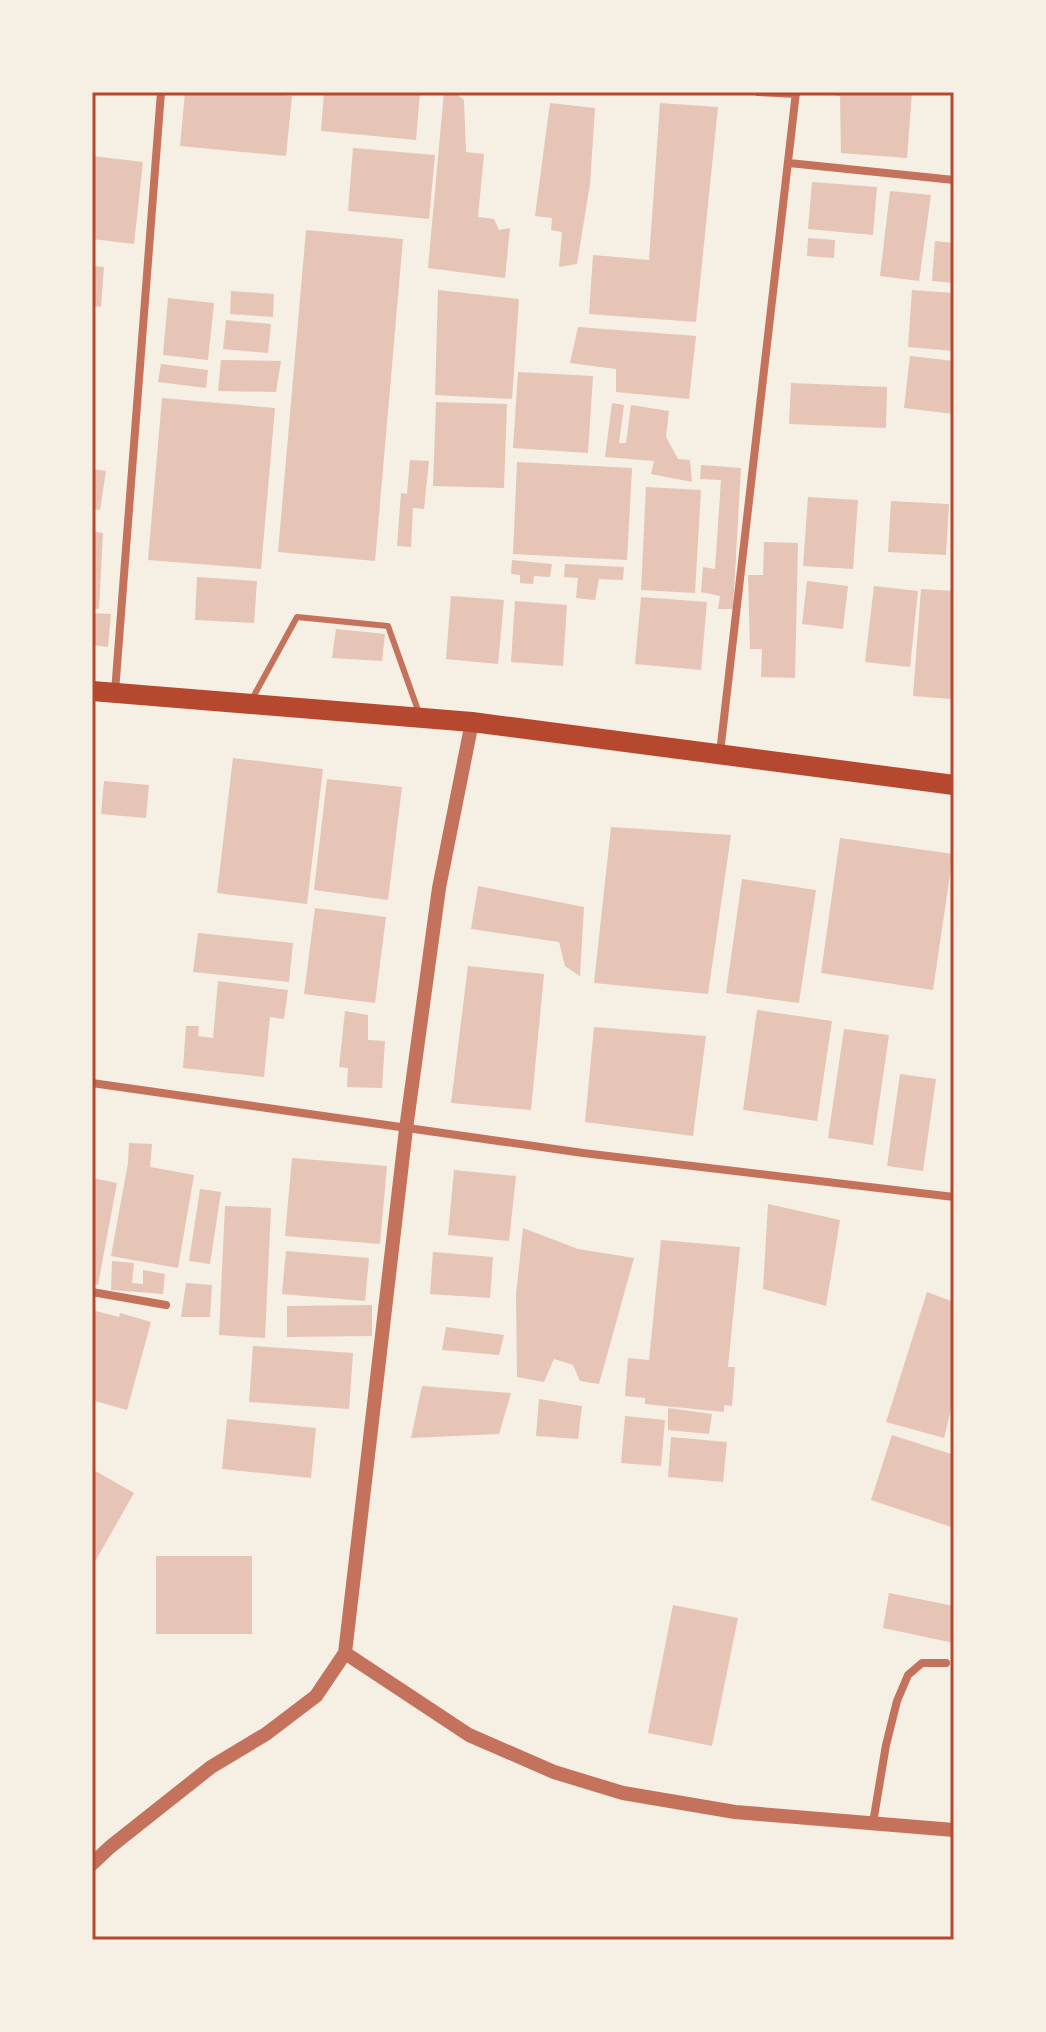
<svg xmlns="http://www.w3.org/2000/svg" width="1046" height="2032" font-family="Roboto,sans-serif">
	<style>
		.building { fill: #e6c5b7 }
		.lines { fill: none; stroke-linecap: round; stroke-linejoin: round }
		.service { stroke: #c5725c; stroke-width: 6 }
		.minor { stroke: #c5725c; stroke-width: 8 }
		.tertiary { stroke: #c5725c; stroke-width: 14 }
		.primary { stroke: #b5482f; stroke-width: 20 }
		.neatline { fill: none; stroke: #b5482f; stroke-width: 3 }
	</style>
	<rect width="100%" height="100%" fill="#f6efe4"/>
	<path class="building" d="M185,92H253L292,96L286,156L180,146Z
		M324,92H420L416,140L321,131Z
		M444,92H454L464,100L466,152L484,154L478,217L494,219L499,230L510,228L505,278L428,268Z
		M823,92H912L907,158L841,153L840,96L823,94Z
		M550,103L595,108L590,184L577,264L559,267L562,232L551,230L552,218L535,216Z
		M660,103L718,107L696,322L589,314L593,255L649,260Z
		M353,148L435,155L429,219L348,211Z
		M92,156L143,162L134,244L92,239Z
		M812,182L877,187L873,235L808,229Z
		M890,191L931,195L919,281L880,276Z
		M306,230L403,239L375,561L278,552Z
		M808,238L835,240L834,258L807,256Z
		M935,241L954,243V283L932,281Z
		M92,266L104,267L101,307L92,306Z
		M438,290L519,299L512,399L435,395Z
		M912,290L954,293V351L908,347Z
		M231,291L274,294L273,317L230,314Z
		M168,298L214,303L208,360L163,355Z
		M226,320L271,324L268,353L223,349Z
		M578,327L696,336L689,399L616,392V369L570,363Z
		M910,356L954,361V414L904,408Z
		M221,360L281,361L276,392L218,391Z
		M161,364L208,370L206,388L158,382Z
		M518,372L593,376L588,453L513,448Z
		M791,383L887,387L886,428L789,424Z
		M162,398L275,408L261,569L148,560Z
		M436,402L507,404L504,488L433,486Z
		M612,403L624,405L619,443H626L631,405L669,411L666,437L678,459L690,460L692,482L651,474L654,461L605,457Z
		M410,460L429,461L424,509L413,508L411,547L397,546L401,493L407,494Z
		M517,462L632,468L627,560L513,554Z
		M701,465L741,468L733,609H718L720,596L701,592L703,567L715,569L721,480L700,479Z
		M92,469L106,471L100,510L92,509Z
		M646,487L701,490L695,593L641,590Z
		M808,497L858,500L853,569L803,566Z
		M891,501L949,504L946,555L888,552Z
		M92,531L103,533L99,609L92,608Z
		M764,542L798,543L795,678L761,677L762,649H750L748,575H763Z
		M512,560L552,564L550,577L534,576L533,584L520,583V575L511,574Z
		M565,564L624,567L623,580L599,579L595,600L576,598L578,578L564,577Z
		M197,577L257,581L254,623L195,620Z
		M807,581L848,586L843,629L802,624Z
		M874,586L918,591L910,667L865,662Z
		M921,589L954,591V664L951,699L913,696Z
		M451,596L504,600L498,664L446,659Z
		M641,597L707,602L701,670L635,664Z
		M515,601L567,605L563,666L511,662Z
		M92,613L111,614L108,647L92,645Z
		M336,629L385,634L382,661L332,658Z
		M233,758L323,769L307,904L217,893Z
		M327,779L402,787L388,900L314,890Z
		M104,781L149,785L146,818L101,814Z
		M611,827L731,835L708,994L594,983Z
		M840,838L953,854L933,990L821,973Z
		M742,879L816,890L799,1003L726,993Z
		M478,886L584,907L580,976L565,966L559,942L471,929Z
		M315,908L386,917L375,1003L304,994Z
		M198,933L293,943L289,982L193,972Z
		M468,966L544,974L531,1110L451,1103Z
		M218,981L288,990L284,1019L270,1017L264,1077L183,1068L186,1026H199L198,1036L213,1038Z
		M757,1010L832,1021L817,1121L743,1110Z
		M345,1011L368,1015V1040L385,1041L382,1088L347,1087L348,1068L339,1067Z
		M594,1027L706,1036L693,1136L585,1122Z
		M844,1029L889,1035L873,1145L828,1138Z
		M900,1074L936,1079L923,1171L887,1166Z
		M129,1143L152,1144L150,1167L194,1175L178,1268L111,1256L128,1163Z
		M292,1158L387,1166L380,1244L285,1236Z
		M454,1170L516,1176L509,1241L448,1235Z
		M92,1178L117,1183L98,1285L92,1284Z
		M200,1189L221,1192L210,1264L189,1261Z
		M768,1204L840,1220L826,1306L763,1289Z
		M225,1206L271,1208L265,1338L219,1335Z
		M523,1228L578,1249L634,1258L599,1384L580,1381L573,1365L554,1359L544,1382L517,1377L516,1295Z
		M661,1240L740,1247L728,1367H735L732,1406L724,1405V1412L645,1404V1398L625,1396L628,1358L649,1360Z
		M286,1251L369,1258L365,1301L282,1294Z
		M433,1252L493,1257L490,1298L430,1294Z
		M112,1261L134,1263L132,1283L143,1284V1270L165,1274L163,1294L111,1290Z
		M186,1283L212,1285L210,1317H181Z
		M927,1292L954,1302V1397L944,1438L886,1422Z
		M372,1305V1336L287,1337V1306Z
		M92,1310L119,1317L120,1313L151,1322L127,1410L92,1400Z
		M446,1327L504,1335L499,1355L442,1350Z
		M253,1346L353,1353L349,1409L249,1402Z
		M422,1386L511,1393L499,1434L411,1438Z
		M539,1399L582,1406L578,1439L536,1436Z
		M668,1408L712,1414L709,1434L668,1430Z
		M625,1416L665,1420L661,1466L621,1463Z
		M227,1419L316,1428L311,1478L222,1469Z
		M892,1435L954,1455V1528L871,1500Z
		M671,1437L727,1442L723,1482L668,1477Z
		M92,1469L134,1493L92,1567Z
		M156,1556H252V1634H156Z
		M889,1593L954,1606V1643L883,1628Z
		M673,1605L738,1618L712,1746L648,1733Z"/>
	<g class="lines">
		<path class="service" d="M251,701L297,617L388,626L419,713"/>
		<path class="minor" d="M758,92L796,94
			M789,163L954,180
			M115,692L161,92
			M720,753L796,92
			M92,1083L583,1153L954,1197
			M92,1292L166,1305
			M873,1823L886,1745L897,1701L908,1675L922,1663H946"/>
		<path class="tertiary" d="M345,1653L469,1735L554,1772L623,1793L735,1812L954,1830
			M92,1864L110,1847L211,1767L266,1734L316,1696L345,1653L406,1129L439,888L472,722"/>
		<path class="primary" d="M92,691L472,722L954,785"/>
	</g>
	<rect width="1046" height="2032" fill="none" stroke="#f6efe4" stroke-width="188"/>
	<rect x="94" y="94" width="858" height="1844" class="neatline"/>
</svg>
